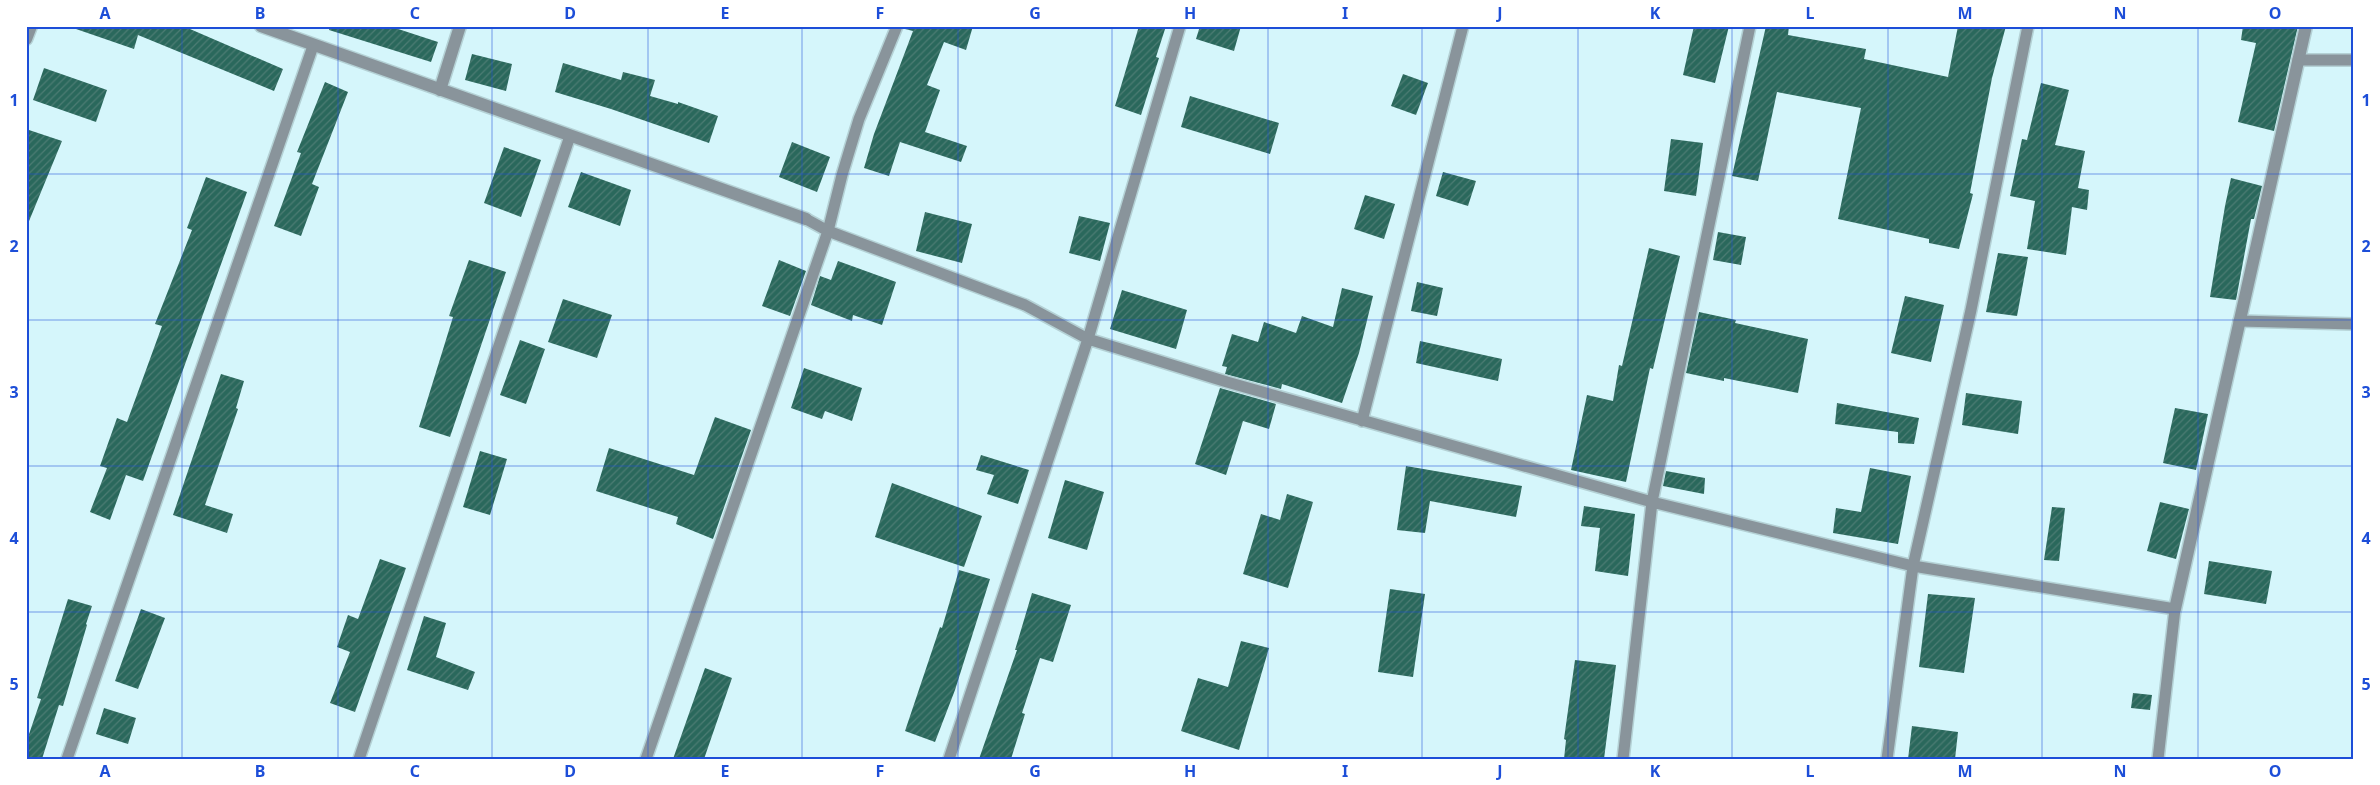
<svg xmlns="http://www.w3.org/2000/svg" width="2380" height="785" font-family="'Noto Sans',sans-serif">
	<style>
		.building { fill: url(#building-hatch) }
		.lines { fill: none; stroke-linecap: round; stroke-linejoin: round }
		.service-casing { stroke: #b4d1d5; stroke-width: 14 }
		.minor-casing { stroke: #b4d1d5; stroke-width: 15 }
		.service { stroke: #89949b; stroke-width: 11 }
		.minor { stroke: #89949b; stroke-width: 12 }
		.grid { fill: none; stroke: #1d4ed8; stroke-width: 1; stroke-opacity: 0.55 }
		.neatline { fill: none; stroke: #1d4ed8; stroke-width: 2 }
		.grid-label { font-size: 16px; text-anchor: middle; font-weight: bold; fill: #1d4ed8 }
	</style>
	<defs>
		<pattern id="building-hatch" width="6" height="6" patternUnits="userSpaceOnUse" patternTransform="scale(1.25)"><rect width="6" height="6" fill="#2a685c"/><path d="M-1 1l2-2M0 6l6-6M5 7l2-2" fill="none" stroke="#4c7c73"/></pattern>
	</defs>
	<rect width="100%" height="100%" fill="#d5f6fb"/>
	<path class="building" d="M77,26H183L283,69L274,91L138,35L134,49L76,29Z
		M330,26H389L438,42L431,62L329,30Z
		M905,26H973L966,50L944,42L927,85L940,90L925,132L967,146L961,162L900,142L889,176L864,168L874,134L913,31L905,29Z
		M1139,26H1166L1156,57L1159,58L1141,115L1115,106Z
		M1200,26H1241L1234,51L1196,39Z
		M1694,26H1729L1715,83L1683,75Z
		M1766,26H1789L1788,35L1866,49L1864,59L1948,77L1958,26H2006L1992,78L1970,193L1973,194L1959,249L1929,243V239L1838,219L1861,108L1777,92L1758,181L1732,176Z
		M2243,26H2298L2274,131L2238,122L2256,43L2241,40Z
		M472,54L512,64L506,91L465,80Z
		M563,63L621,80L623,72L655,80L650,96L678,104V102L718,116L709,143L611,109L555,92Z
		M44,68L107,90L96,122L33,100Z
		M1403,74L1428,83L1416,115L1391,106Z
		M325,82L348,92L312,184L319,187L301,236L274,226L301,153L297,152Z
		M2041,83L2069,90L2055,145L2085,151L2078,188L2089,190L2087,210L2072,207L2066,255L2027,249L2035,201L2010,196L2022,139L2027,140Z
		M1190,96L1279,123L1270,154L1181,127Z
		M26,129L62,141L27,226H26Z
		M1671,139L1703,143L1696,196L1664,191Z
		M792,142L830,157L817,192L779,177Z
		M504,147L541,160L521,217L484,203Z
		M581,172L631,190L620,226L568,207Z
		M1443,172L1476,181L1468,206L1436,196Z
		M206,177L247,192L143,481L126,475L110,520L90,512L107,468L100,466L117,418L127,422L162,326L155,324L192,230L187,228Z
		M2231,178L2262,186L2254,219H2251L2236,300L2210,297L2225,206Z
		M1365,195L1395,204L1384,239L1354,229Z
		M925,212L972,224L962,263L916,251Z
		M1079,216L1110,223L1100,261L1069,253Z
		M1718,232L1746,237L1741,265L1713,260Z
		M1649,248L1680,256L1653,369L1650,368L1626,482L1571,470L1587,395L1613,401L1619,365L1622,366Z
		M1998,253L2028,257L2017,316L1986,312Z
		M469,260L506,272L450,437L419,427L453,317L449,316Z
		M779,260L806,271L790,316L762,306Z
		M838,261L896,282L882,325L853,315L852,321L811,305L820,276L831,280Z
		M1417,282L1443,288L1437,316L1411,311Z
		M1342,288L1373,296L1359,353L1342,403L1282,384L1281,389L1225,374L1227,367L1222,366L1232,334L1258,342L1264,322L1296,333L1302,316L1333,327Z
		M1122,290L1187,310L1176,349L1110,329Z
		M1905,296L1944,305L1931,362L1891,353Z
		M563,299L612,315L597,358L548,342Z
		M1699,312L1736,320L1735,323L1808,339L1798,393L1724,378V381L1686,373Z
		M520,340L545,349L526,404L500,395Z
		M1420,341L1502,359L1498,381L1416,363Z
		M804,368L862,388L852,421L825,411L822,419L791,408Z
		M221,374L244,381L236,408L238,409L205,505L233,514L227,533L173,515Z
		M1220,388L1276,404L1269,429L1243,421L1226,475L1195,464Z
		M1966,393L2022,401L2018,434L1962,425Z
		M1837,403L1919,418L1914,444L1898,443V432L1835,424Z
		M2175,408L2208,414L2196,470L2163,463Z
		M715,417L751,430L713,539L676,524L678,517L596,491L609,448L694,475Z
		M480,451L507,459L490,515L463,507Z
		M981,455L1029,470L1018,504L987,494L994,475L976,470Z
		M1406,466L1522,486L1516,517L1430,501L1425,533L1397,530Z
		M1870,468L1911,476L1898,544L1833,533L1836,508L1861,512Z
		M1666,471L1705,478L1704,494L1663,486Z
		M1065,480L1104,492L1087,550L1048,538Z
		M892,483L982,516L964,567L875,537Z
		M1287,494L1313,502L1288,588L1243,574L1261,514L1280,520Z
		M2160,502L2189,509L2176,559L2147,551Z
		M1584,506L1635,514L1628,576L1595,571L1600,528L1581,526Z
		M2052,507L2065,508L2059,561L2044,560Z
		M380,559L406,568L355,712L330,703L350,652L337,647L348,615L358,619Z
		M2209,561L2272,571L2266,604L2204,594Z
		M959,570L990,579L955,690L935,742L905,731L940,627L942,628Z
		M1390,589L1425,594L1413,677L1378,672Z
		M1032,593L1071,605L1053,662L1040,658L1022,713L1025,714L1011,759H979L1017,650H1015Z
		M1928,594L1975,598L1964,673L1919,667Z
		M68,599L92,606L86,624L87,625L63,706L59,705L42,759H26V743L41,699L37,698Z
		M141,609L165,618L138,689L115,681Z
		M424,616L446,623L436,657L475,672L468,690L407,670Z
		M1241,641L1269,648L1239,750L1181,731L1198,678L1228,687Z
		M1575,660L1616,665L1604,759H1564L1566,740L1564,739Z
		M705,668L732,678L704,759H673Z
		M2133,693L2152,695L2150,710L2131,708Z
		M104,708L136,718L128,744L96,734Z
		M1912,726L1958,732L1955,759H1908Z"/>
	<g class="lines">
		<g class="service-casing">
			<path id="service" d="M2298,60H2354
				M806,219L828,231L1025,305L1088,339L1227,382L1652,502L1913,566L2175,609L2158,759
				M2239,321L2354,324
				M1362,421L1463,26
				M67,759L313,46
				M359,759L570,136
				M646,759L828,231L842,175L859,119L897,26
				M949,759L1088,339L1180,26
				M1623,759L1652,502L1750,26
				M1887,759L1913,566L1971,310L2028,26"/>
		</g>
		<g class="minor-casing">
			<path id="minor" d="M261,26L806,219
				M26,39L31,26
				M440,90L460,26
				M2175,609L2306,26"/>
		</g>
		<use href="#service" class="service"/>
		<use href="#minor" class="minor"/>
	</g>
	<path class="grid" d="M182,26V759M338,26V759M492,26V759M648,26V759M802,26V759M958,26V759M1112,26V759M1268,26V759M1422,26V759M1578,26V759M1732,26V759M1888,26V759M2042,26V759M2198,26V759M26,174H2354M26,320H2354M26,466H2354M26,612H2354"/>
	<rect width="2380" height="785" fill="none" stroke="#ffffff" stroke-width="55"/>
	<rect x="28" y="28" width="2324" height="730" class="neatline"/>
	<g class="grid-label">
		<text x="105" y="19">A</text>
		<text x="260" y="19">B</text>
		<text x="415" y="19">C</text>
		<text x="570" y="19">D</text>
		<text x="725" y="19">E</text>
		<text x="880" y="19">F</text>
		<text x="1035" y="19">G</text>
		<text x="1190" y="19">H</text>
		<text x="1345" y="19">I</text>
		<text x="1500" y="19">J</text>
		<text x="1655" y="19">K</text>
		<text x="1810" y="19">L</text>
		<text x="1965" y="19">M</text>
		<text x="2120" y="19">N</text>
		<text x="2275" y="19">O</text>
		<text x="14" y="106">1</text>
		<text x="2366" y="106">1</text>
		<text x="14" y="252">2</text>
		<text x="2366" y="252">2</text>
		<text x="14" y="398">3</text>
		<text x="2366" y="398">3</text>
		<text x="14" y="544">4</text>
		<text x="2366" y="544">4</text>
		<text x="14" y="690">5</text>
		<text x="2366" y="690">5</text>
		<text x="105" y="777">A</text>
		<text x="260" y="777">B</text>
		<text x="415" y="777">C</text>
		<text x="570" y="777">D</text>
		<text x="725" y="777">E</text>
		<text x="880" y="777">F</text>
		<text x="1035" y="777">G</text>
		<text x="1190" y="777">H</text>
		<text x="1345" y="777">I</text>
		<text x="1500" y="777">J</text>
		<text x="1655" y="777">K</text>
		<text x="1810" y="777">L</text>
		<text x="1965" y="777">M</text>
		<text x="2120" y="777">N</text>
		<text x="2275" y="777">O</text>
	</g>
</svg>
